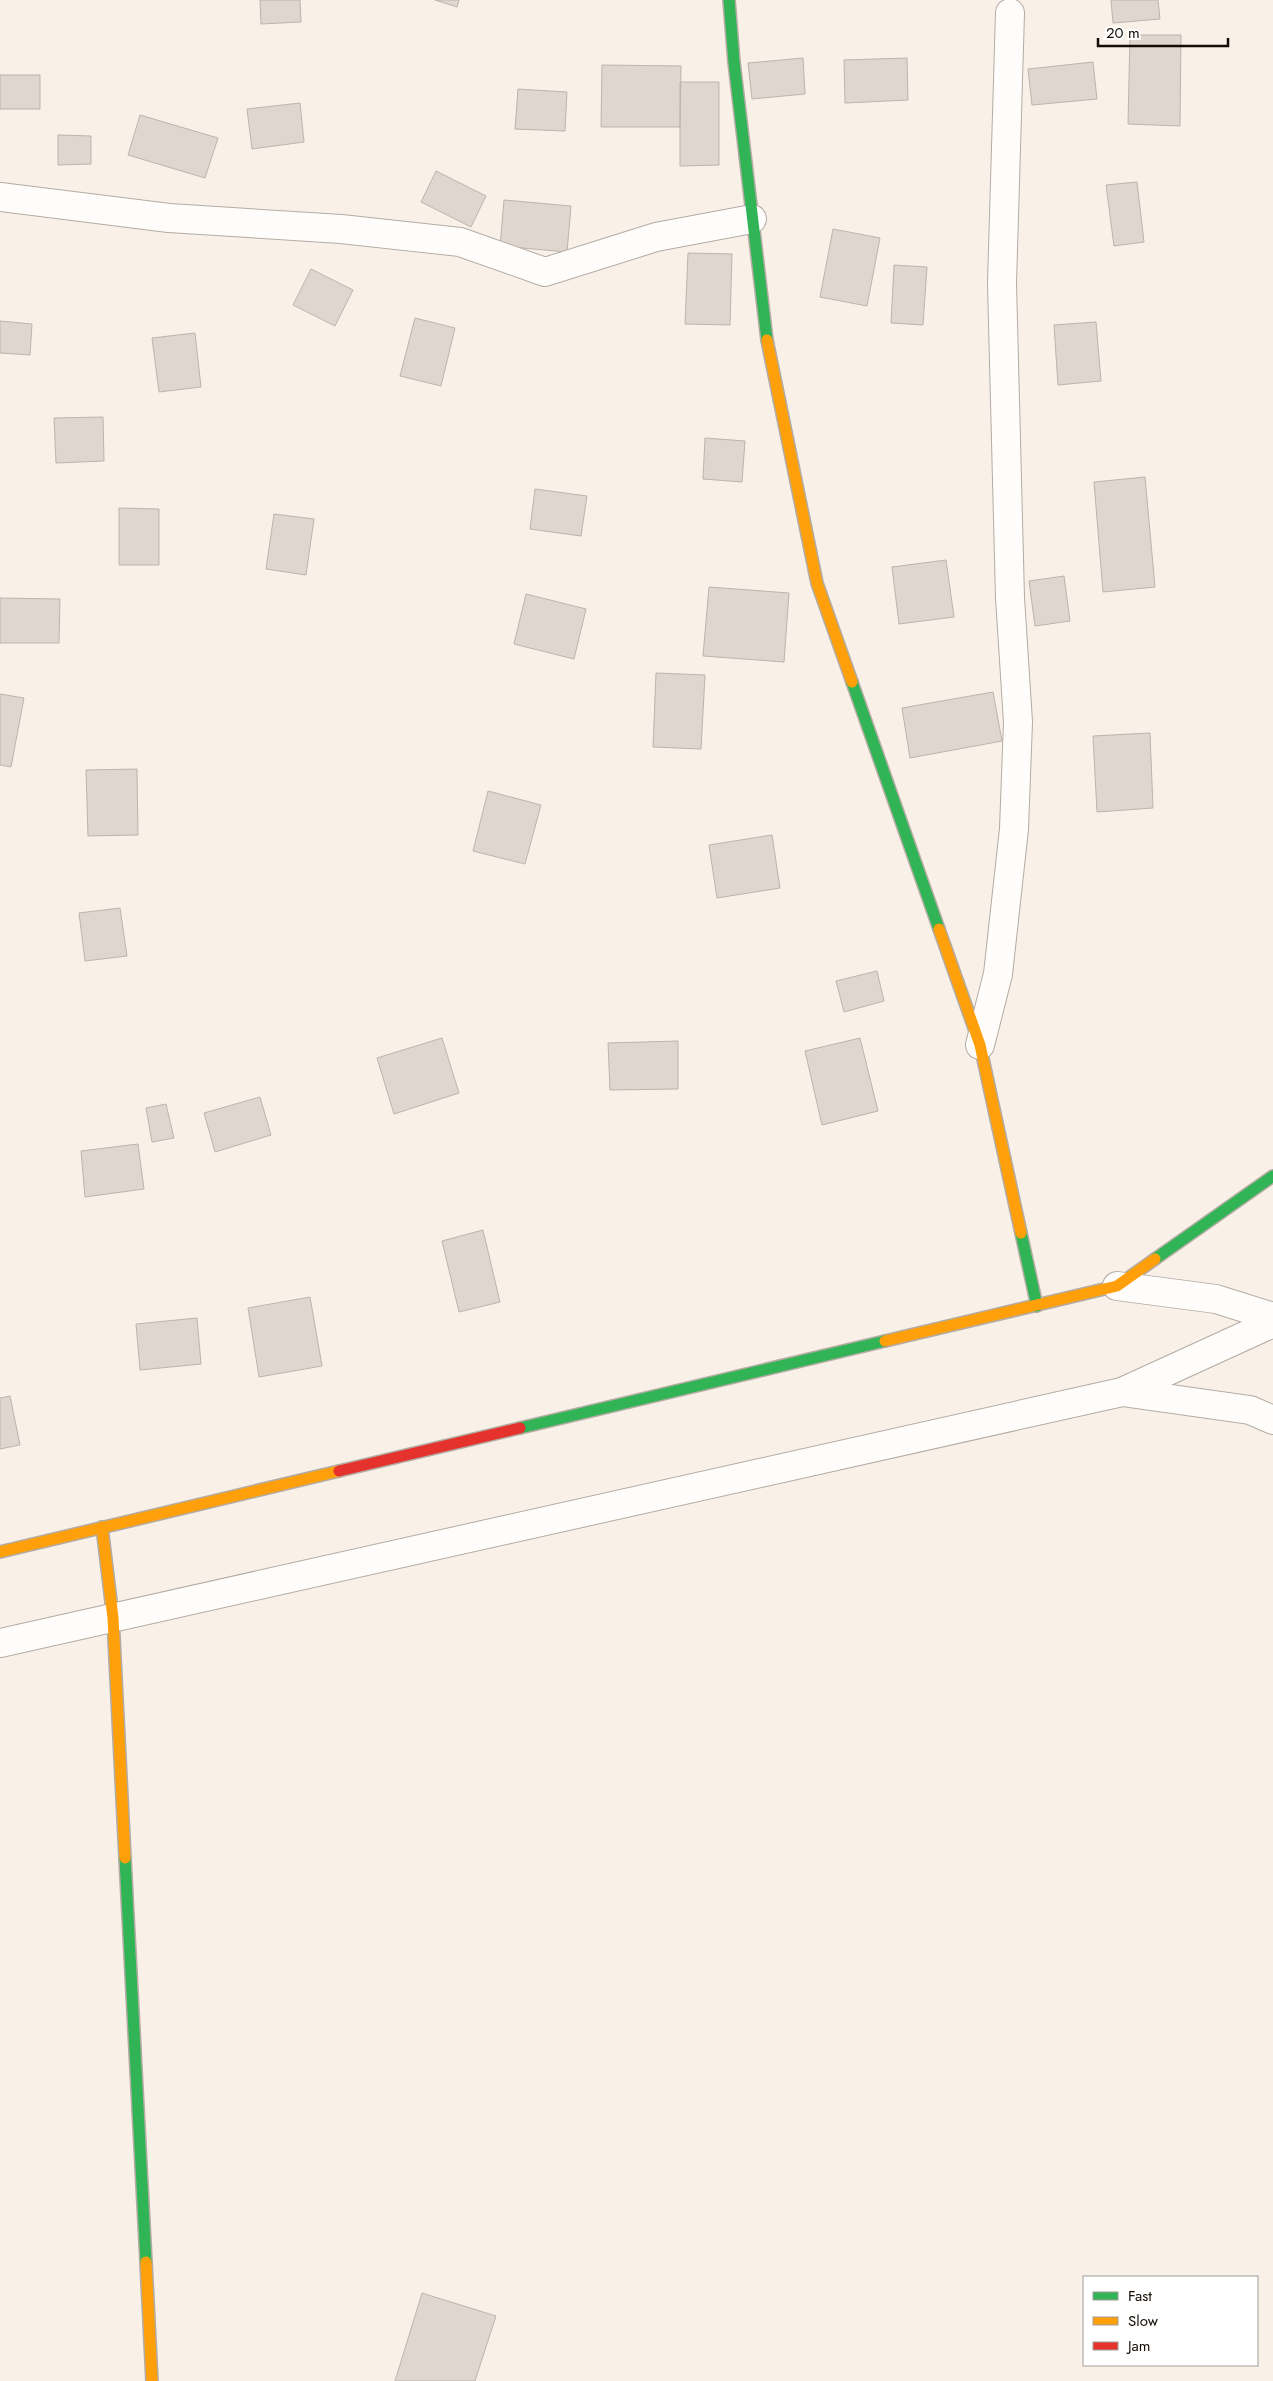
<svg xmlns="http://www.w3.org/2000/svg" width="1273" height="2381" font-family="Jost,sans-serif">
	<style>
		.building { fill: #dfd6cf; stroke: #bcb4ad }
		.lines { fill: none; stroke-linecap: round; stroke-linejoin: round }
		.street-casing { stroke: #b3aca3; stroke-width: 30 }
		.fast-casing { stroke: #b3aca3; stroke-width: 14 }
		.slow-casing { stroke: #b3aca3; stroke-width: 14 }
		.jam-casing { stroke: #b3aca3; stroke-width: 14 }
		.street { stroke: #fefdfc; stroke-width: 28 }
		.fast { stroke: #30b455; stroke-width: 11 }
		.slow { stroke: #ff9f0a; stroke-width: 11 }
		.jam { stroke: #e5322d; stroke-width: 11 }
	</style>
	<rect width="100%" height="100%" fill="#f9f1e8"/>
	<path class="building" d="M260,0H300L301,22L261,24Z
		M435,0H459L457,7Z
		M1111,0H1158L1160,19L1113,23Z
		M1130,35H1181L1180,126L1128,124Z
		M803,58L805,94L752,99L748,63Z
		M907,58L908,100L845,103L844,60Z
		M1093,62L1097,99L1032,105L1028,69Z
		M602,65L681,66L680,127H601Z
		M0,75H40V109H0Z
		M680,82H719V165L680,166Z
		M518,89L567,92L565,131L515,129Z
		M300,103L304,142L252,149L247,109Z
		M140,115L218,138L205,178L128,155Z
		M58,135L91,136V164L58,165Z
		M436,171L486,196L471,227L421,202Z
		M1137,182L1144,242L1114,246L1106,185Z
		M504,200L571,206L567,252L500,246Z
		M833,229L880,238L867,306L820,297Z
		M688,253L732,254L730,325L685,324Z
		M894,265L927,267L923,325L891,323Z
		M311,269L353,290L335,326L293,305Z
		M415,318L455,328L441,386L400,376Z
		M0,321L32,324L30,355L0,353Z
		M1096,322L1101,381L1058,385L1054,325Z
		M195,333L201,387L159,392L152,338Z
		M103,417L104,461L56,463L54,418Z
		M705,438L745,441L742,482L703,479Z
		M1145,477L1155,587L1103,592L1094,482Z
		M535,489L587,496L581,536L530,529Z
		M119,508L159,509V565H119Z
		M274,514L314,519L306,575L266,569Z
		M946,560L954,617L899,624L892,567Z
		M1064,576L1070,621L1035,626L1029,581Z
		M709,587L789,593L784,662L703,656Z
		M526,594L586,609L574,659L514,644Z
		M0,598L60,599L59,643H0Z
		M656,673L705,675L701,749L653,747Z
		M993,692L1002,741L910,758L902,708Z
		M0,694L24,698L11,767L0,765Z
		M1150,733L1153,808L1097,812L1093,736Z
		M137,769L138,835L88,836L86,770Z
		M488,791L541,805L525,864L473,851Z
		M772,835L780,888L717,898L709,845Z
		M120,908L127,956L85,961L79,913Z
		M877,971L884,1001L844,1012L836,981Z
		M442,1038L459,1093L394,1114L377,1058Z
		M860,1038L878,1111L822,1125L805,1051Z
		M678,1041V1089L610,1090L608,1043Z
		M260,1097L271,1135L215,1152L204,1113Z
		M166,1104L174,1138L152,1142L146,1108Z
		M138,1144L144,1189L85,1197L81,1151Z
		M483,1230L500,1302L459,1312L442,1241Z
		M310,1297L322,1366L259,1377L248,1308Z
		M197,1318L201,1364L140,1370L136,1324Z
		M10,1396L20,1445L0,1449V1398Z
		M422,2293L496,2316L475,2381H395Z"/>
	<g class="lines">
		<g class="street-casing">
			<path id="street" d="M0,197L169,218L341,229L460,242L545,272L656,237L752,219
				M980,1045L998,974L1014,829L1018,722L1010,598L1002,283L1010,13
				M1117,1286L1216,1299L1273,1317
				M1122,1392L1273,1323
				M0,1643L1122,1392L1250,1410L1273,1420"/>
		</g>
		<g class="fast-casing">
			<path id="fast" d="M729,0L734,62L767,340
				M852,682L939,929
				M1021,1233L1037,1306
				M1155,1259L1273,1176
				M520,1428L885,1341
				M125,1858L146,2262"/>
		</g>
		<g class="slow-casing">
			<path id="slow" d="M767,340L817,583L852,682
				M939,929L980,1045L1021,1233
				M885,1341L1117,1286L1155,1259
				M102,1527L113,1618L125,1858
				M0,1552L339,1471
				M146,2262L152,2381"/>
		</g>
		<g class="jam-casing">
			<path id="jam" d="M339,1471L520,1428"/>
		</g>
		<use href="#street" class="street"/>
		<use href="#fast" class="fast"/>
		<use href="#slow" class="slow"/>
		<use href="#jam" class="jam"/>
	</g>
	<rect x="1083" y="2276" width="175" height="90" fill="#ffffff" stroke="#a19e9b"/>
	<rect x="1093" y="2292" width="25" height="8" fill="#30b455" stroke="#a19e9b"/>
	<text x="1128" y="2301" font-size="15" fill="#130d05">Fast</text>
	<rect x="1093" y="2317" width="25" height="8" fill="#ff9f0a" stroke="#a19e9b"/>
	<text x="1128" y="2326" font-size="15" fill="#130d05">Slow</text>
	<rect x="1093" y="2342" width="25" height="8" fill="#e5322d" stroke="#a19e9b"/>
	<text x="1128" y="2351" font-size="15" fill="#130d05">Jam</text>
	<path d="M1098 38v8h130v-8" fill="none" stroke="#130d05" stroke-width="2.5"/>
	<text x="1106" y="38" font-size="15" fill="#130d05" stroke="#ffffff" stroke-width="4" paint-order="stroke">20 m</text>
</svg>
